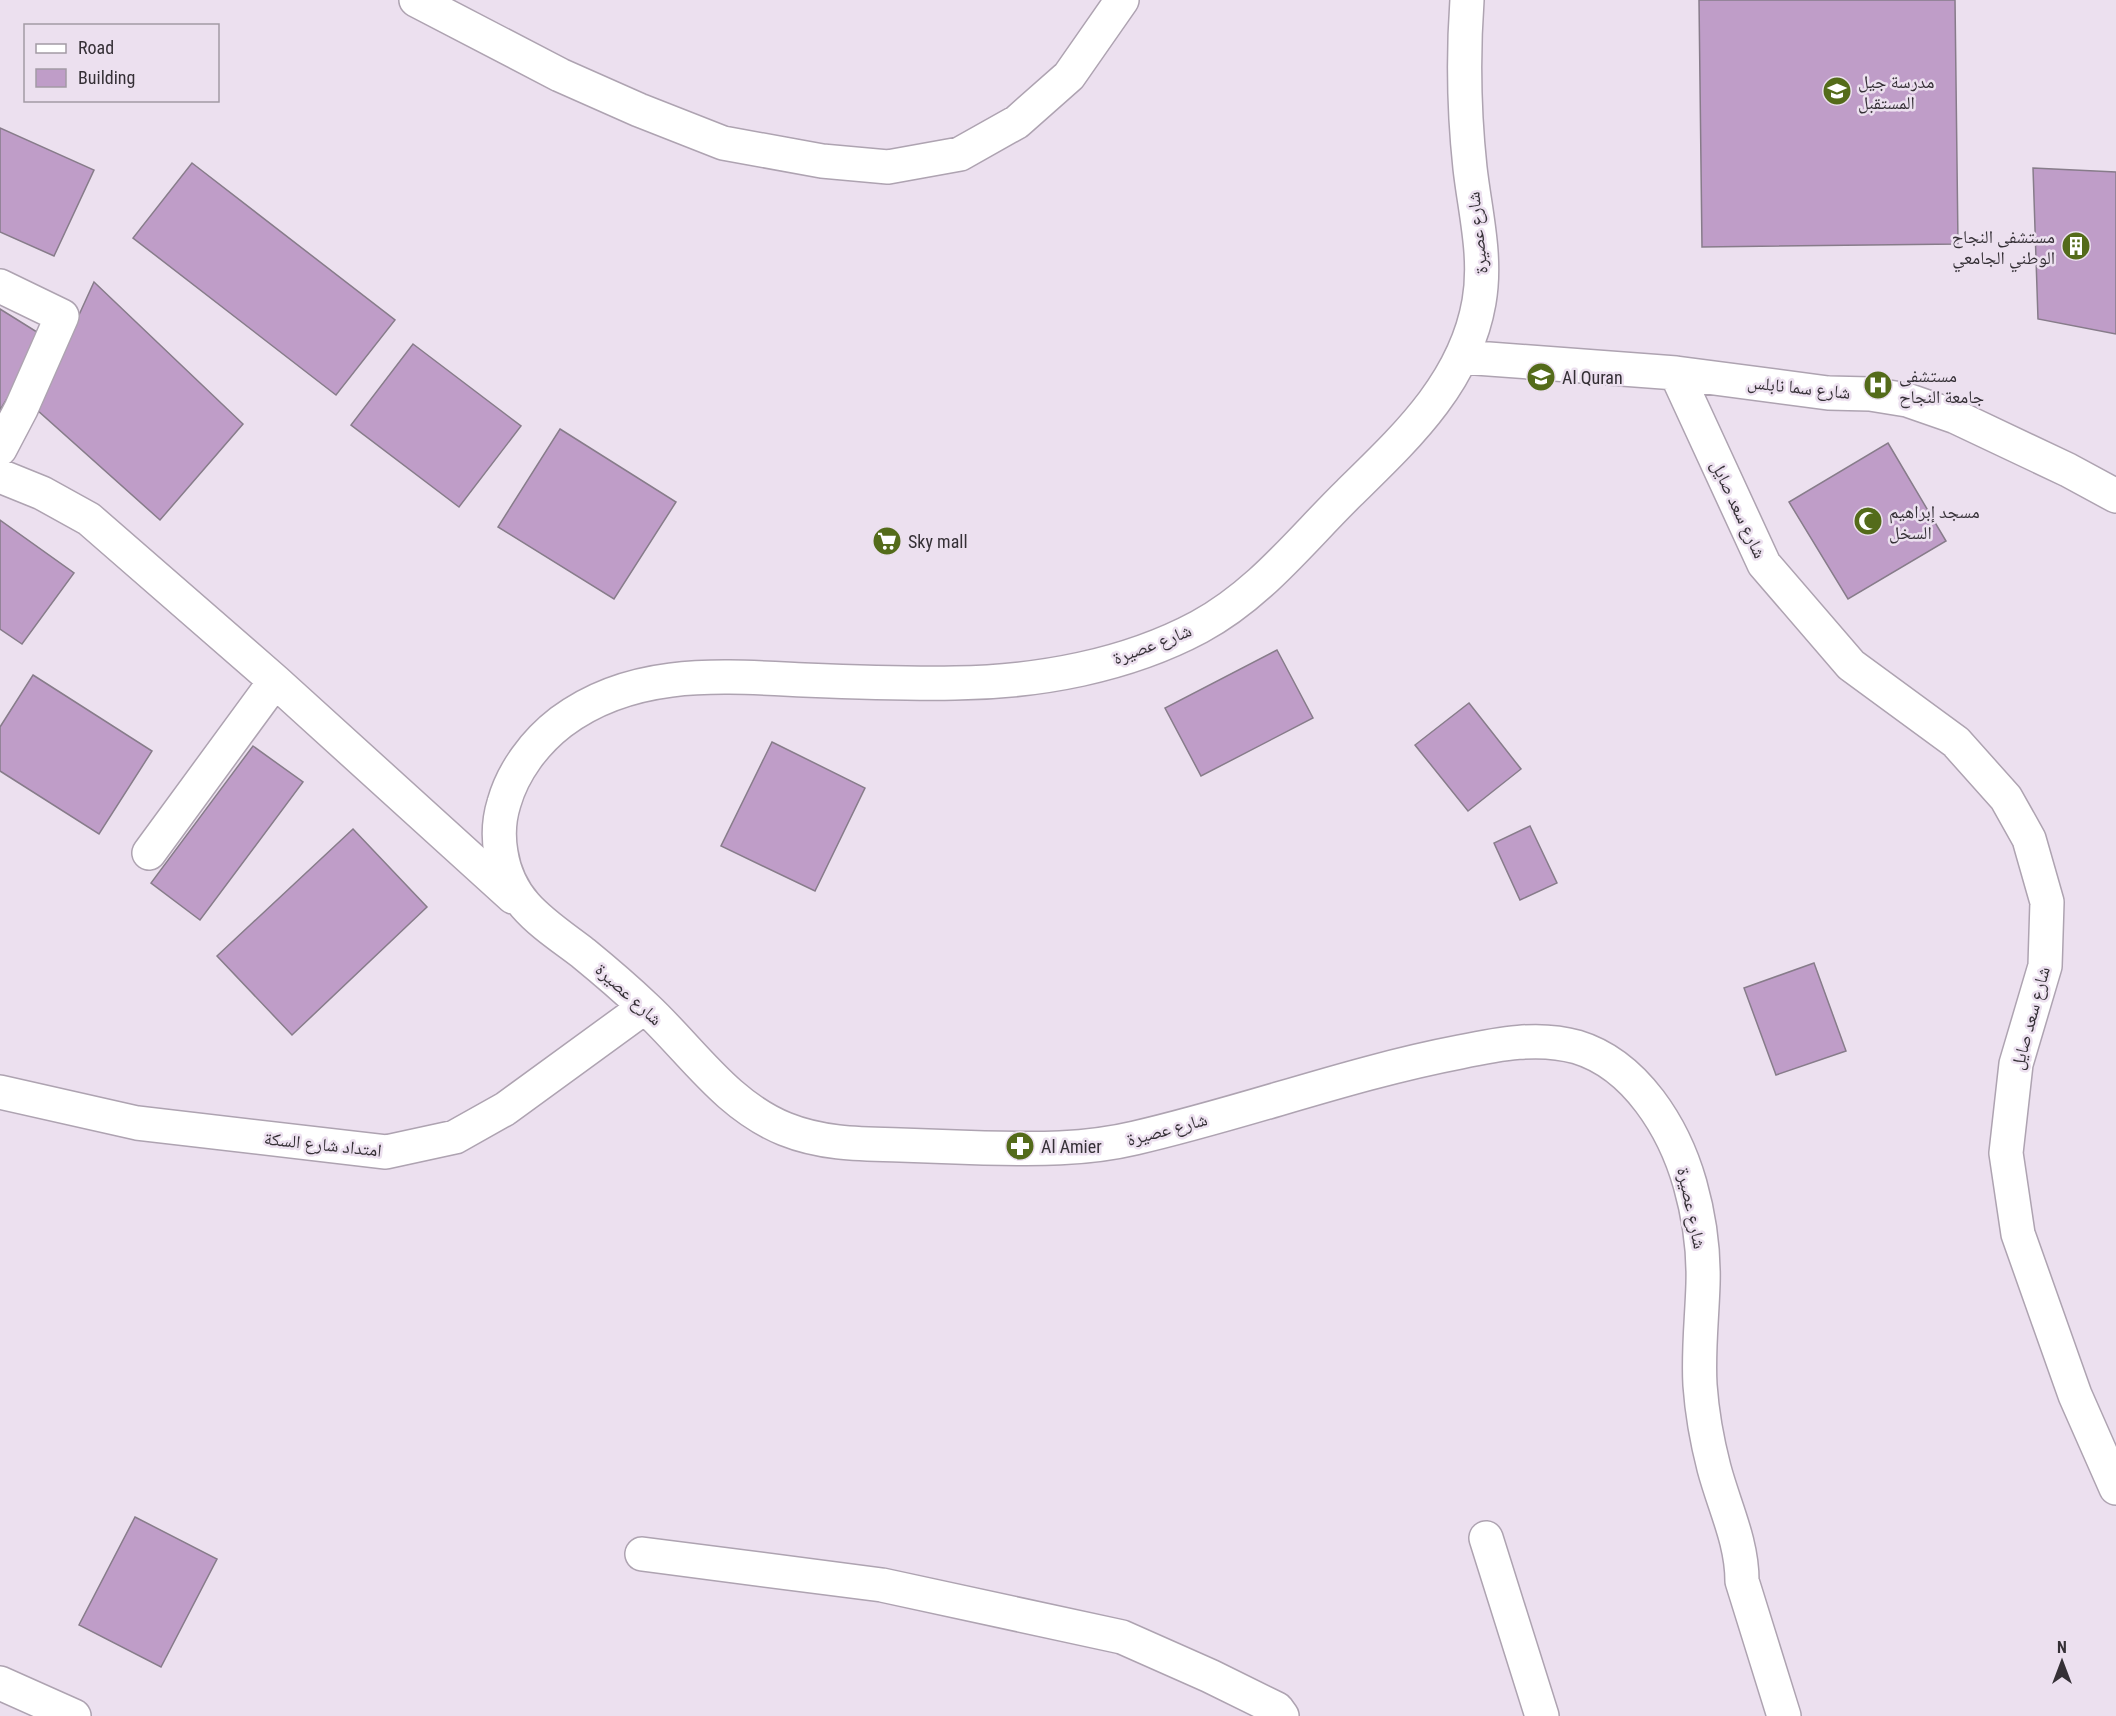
<svg xmlns="http://www.w3.org/2000/svg" width="2116" height="1716" font-family="'Roboto Condensed','Noto Naskh Arabic',sans-serif">
	<style>
		.building { fill: #bf9dc8; stroke: #877c8a; stroke-width: 1.5 }
		.lines { fill: none; stroke-linecap: round; stroke-linejoin: round }
		.minor-casing { stroke: #aea3b1; stroke-width: 36 }
		.minor { stroke: #fff; stroke-width: 33 }
		.labels { text-anchor: middle; dominant-baseline: central; stroke-width: 5; stroke-linejoin: round; paint-order: stroke }
		.poi-label { font-size: 18px; fill: #353036; stroke: #ece0ef; text-anchor: start }
		.street-label { font-size: 18px; fill: #353036; stroke: #ece0ef }
	</style>
	<rect width="100%" height="100%" fill="#ece0ef"/>
	<path class="building" d="M1699,0H1955L1958,244L1702,247Z
		M0,128L94,170L54,256L0,232Z
		M192,163L395,320L336,395L133,238Z
		M2033,168L2116,172V334L2038,319Z
		M94,282L243,424L160,520L36,409Z
		M0,309L45,337L0,410Z
		M413,344L521,426L459,507L351,425Z
		M560,429L676,502L614,599L498,527Z
		M1888,443L1946,541L1848,599L1789,502Z
		M0,520L74,573L22,644L0,629Z
		M1277,650L1313,718L1201,776L1165,708Z
		M33,675L152,751L99,834L0,771V727Z
		M1469,703L1521,769L1468,811L1415,745Z
		M772,742L865,788L815,891L721,846Z
		M253,746L303,782L200,920L151,883Z
		M1530,826L1557,883L1520,900L1494,843Z
		M353,829L427,907L292,1035L217,956Z
		M1814,963L1846,1051L1776,1075L1744,988Z
		M135,1517L217,1559L161,1667L79,1625Z"/>
	<g class="lines">
		<g class="minor-casing">
			<path id="minor" d="M416,0L560,75L639,110L723,143L822,161L888,167L960,154L1017,122L1069,76L1122,0
				M1467,0C1463,56 1464,112 1470,168C1475,212 1487,257 1479,302C1465,383 1405,438 1349,493C1301,540 1260,594 1199,627C1126,666 1038,682 955,683C905,684 854,682 804,680C720,676 633,668 561,722C535,742 513,771 504,803C499,819 498,836 501,853C509,904 545,924 583,953C605,971 626,989 646,1008C691,1050 726,1105 785,1129C822,1144 860,1144 900,1145C928,1146 956,1147 984,1148C1035,1149 1085,1150 1135,1138C1244,1113 1350,1073 1460,1052C1498,1044 1539,1036 1577,1047C1636,1065 1674,1128 1690,1184C1699,1216 1704,1251 1703,1284C1702,1318 1698,1351 1700,1385C1702,1413 1707,1441 1714,1468C1724,1506 1742,1541 1742,1581L1784,1716
				M0,286L62,316L21,409L0,449
				M1462,357L1676,373L1828,393L1870,394L1907,400L1956,417L2068,470L2116,496
				M1676,373L1764,564L1851,665L1956,742L2006,798L2029,839L2047,902L2045,966L2016,1064L2006,1153L2018,1234L2075,1395L2116,1488
				M0,476L42,493L89,519L275,681L513,897
				M149,853L275,681
				M0,1092L137,1123L386,1152L455,1137L505,1109L645,1007
				M1486,1538L1542,1716
				M642,1554L882,1585L1122,1637L1210,1676L1277,1709L1282,1716
				M0,1683L74,1716"/>
		</g>
		<use href="#minor" class="minor"/>
	</g>
	<defs>
		<g id="school-disc" transform="scale(1.5)"><circle r="9.5" fill="#546b1a" stroke="#ece0ef"/><path d="M0-5L7-2L0 1L-7-2ZM-4 1L0 2.5L4 1V4Q0 6-4 4Z" fill="#fff"/></g>
		<g id="building-disc" transform="scale(1.5)"><circle r="9.5" fill="#546b1a" stroke="#ece0ef"/><path d="M-4-6H4V6H1V3H-1V6H-4ZM-2.5-4.3h1.7v1.8h-1.7ZM.8-4.3h1.7v1.8H.8ZM-2.5-1h1.7V.8h-1.7ZM.8-1h1.7V.8H.8Z" fill="#fff"/></g>
		<g id="university-disc" transform="scale(1.5)"><circle r="9.5" fill="#546b1a" stroke="#ece0ef"/><path d="M0-5L7-2L0 1L-7-2ZM-4 1L0 2.5L4 1V4Q0 6-4 4Z" fill="#fff"/></g>
		<g id="hospital-disc" transform="scale(1.5)"><circle r="9.5" fill="#546b1a" stroke="#ece0ef"/><path d="M-5-5h3v3.5h4V-5h3V5h-3V1.5h-4V5h-3Z" fill="#fff"/></g>
		<g id="mosque-disc" transform="scale(1.5)"><circle r="9.5" fill="#546b1a" stroke="#ece0ef"/><path d="M3.5-4.9A6 6 0 1 0 3.5 4.9A5 5 0 1 1 3.5-4.9Z" fill="#fff"/></g>
		<g id="supermarket-disc" transform="scale(1.5)"><circle r="9.5" fill="#546b1a" stroke="#ece0ef"/><path d="M-6-5.5h2.5l.6 2H6L4.5 2H-2.5L-4.4-4H-6ZM-1.5 3.2a1.3 1.3 0 1 0 .1 0ZM3 3.2a1.3 1.3 0 1 0 .1 0Z" fill="#fff"/></g>
		<g id="pharmacy-disc" transform="scale(1.5)"><circle r="9.5" fill="#546b1a" stroke="#ece0ef"/><path d="M-2-6h4v4h4v4h-4v4h-4v-4h-4v-4h4Z" fill="#fff"/></g>
	</defs>
	<g fill-rule="evenodd">
		<use href="#school-disc" x="1837" y="91"/>
		<use href="#building-disc" x="2076" y="246"/>
		<use href="#university-disc" x="1541" y="377"/>
		<use href="#hospital-disc" x="1878" y="385"/>
		<use href="#mosque-disc" x="1868" y="521"/>
		<use href="#supermarket-disc" x="887" y="541"/>
		<use href="#pharmacy-disc" x="1020" y="1146"/>
	</g>
	<g class="labels">
		<g class="poi-label">
			<text x="1858" y="81">مدرسة جيل<tspan x="1858" dy="21">المستقبل</tspan></text>
			<text x="2055" y="236" text-anchor="end">مستشفى النجاح<tspan x="2055" dy="21">الوطني الجامعي</tspan></text>
			<text x="1899" y="375">مستشفى<tspan x="1899" dy="21">جامعة النجاح</tspan></text>
			<text x="1562" y="377">Al Quran</text>
			<text x="1889" y="511">مسجد إبراهيم<tspan x="1889" dy="21">السخل</tspan></text>
			<text x="908" y="541">Sky mall</text>
			<text x="1041" y="1146">Al Amier</text>
		</g>
		<g class="street-label">
			<text transform="translate(1477 233) rotate(-96)">شارع عصيرة</text>
			<text transform="translate(1799 387) rotate(6)">شارع سما نابلس</text>
			<text transform="translate(1739 509) rotate(65)">شارع سعد صايل</text>
			<text transform="translate(1152 644) rotate(-21)">شارع عصيرة</text>
			<text transform="translate(629 994) rotate(42)">شارع عصيرة</text>
			<text transform="translate(2030 1018) rotate(-75)">شارع سعد صايل</text>
			<text transform="translate(1167 1129) rotate(-15)">شارع عصيرة</text>
			<text transform="translate(323 1144) rotate(6)">امتداد شارع السكة</text>
			<text transform="translate(1692 1208) rotate(78)">شارع عصيرة</text>
		</g>
	</g>
	<rect x="24" y="24" width="195" height="78" fill="#ece0ef" stroke="#a39aa5" stroke-width="1.5"/>
	<rect x="36" y="44" width="30" height="9" fill="#ffffff" stroke="#a39aa5" stroke-width="1.5"/>
	<text x="78" y="54" font-size="18" fill="#353036">Road</text>
	<rect x="36" y="69" width="30" height="18" fill="#bf9dc8" stroke="#a39aa5" stroke-width="1.5"/>
	<text x="78" y="84" font-size="18" fill="#353036">Building</text>
	<g transform="translate(2062 1662)" stroke="#ece0ef" stroke-width="4.5" paint-order="stroke">
	<path d="M0-4.5L10 22L0 15L-10 22Z" fill="#353036"/>
	<text y="-9" font-size="16" font-weight="bold" text-anchor="middle" fill="#353036">N</text>
	</g>
</svg>
